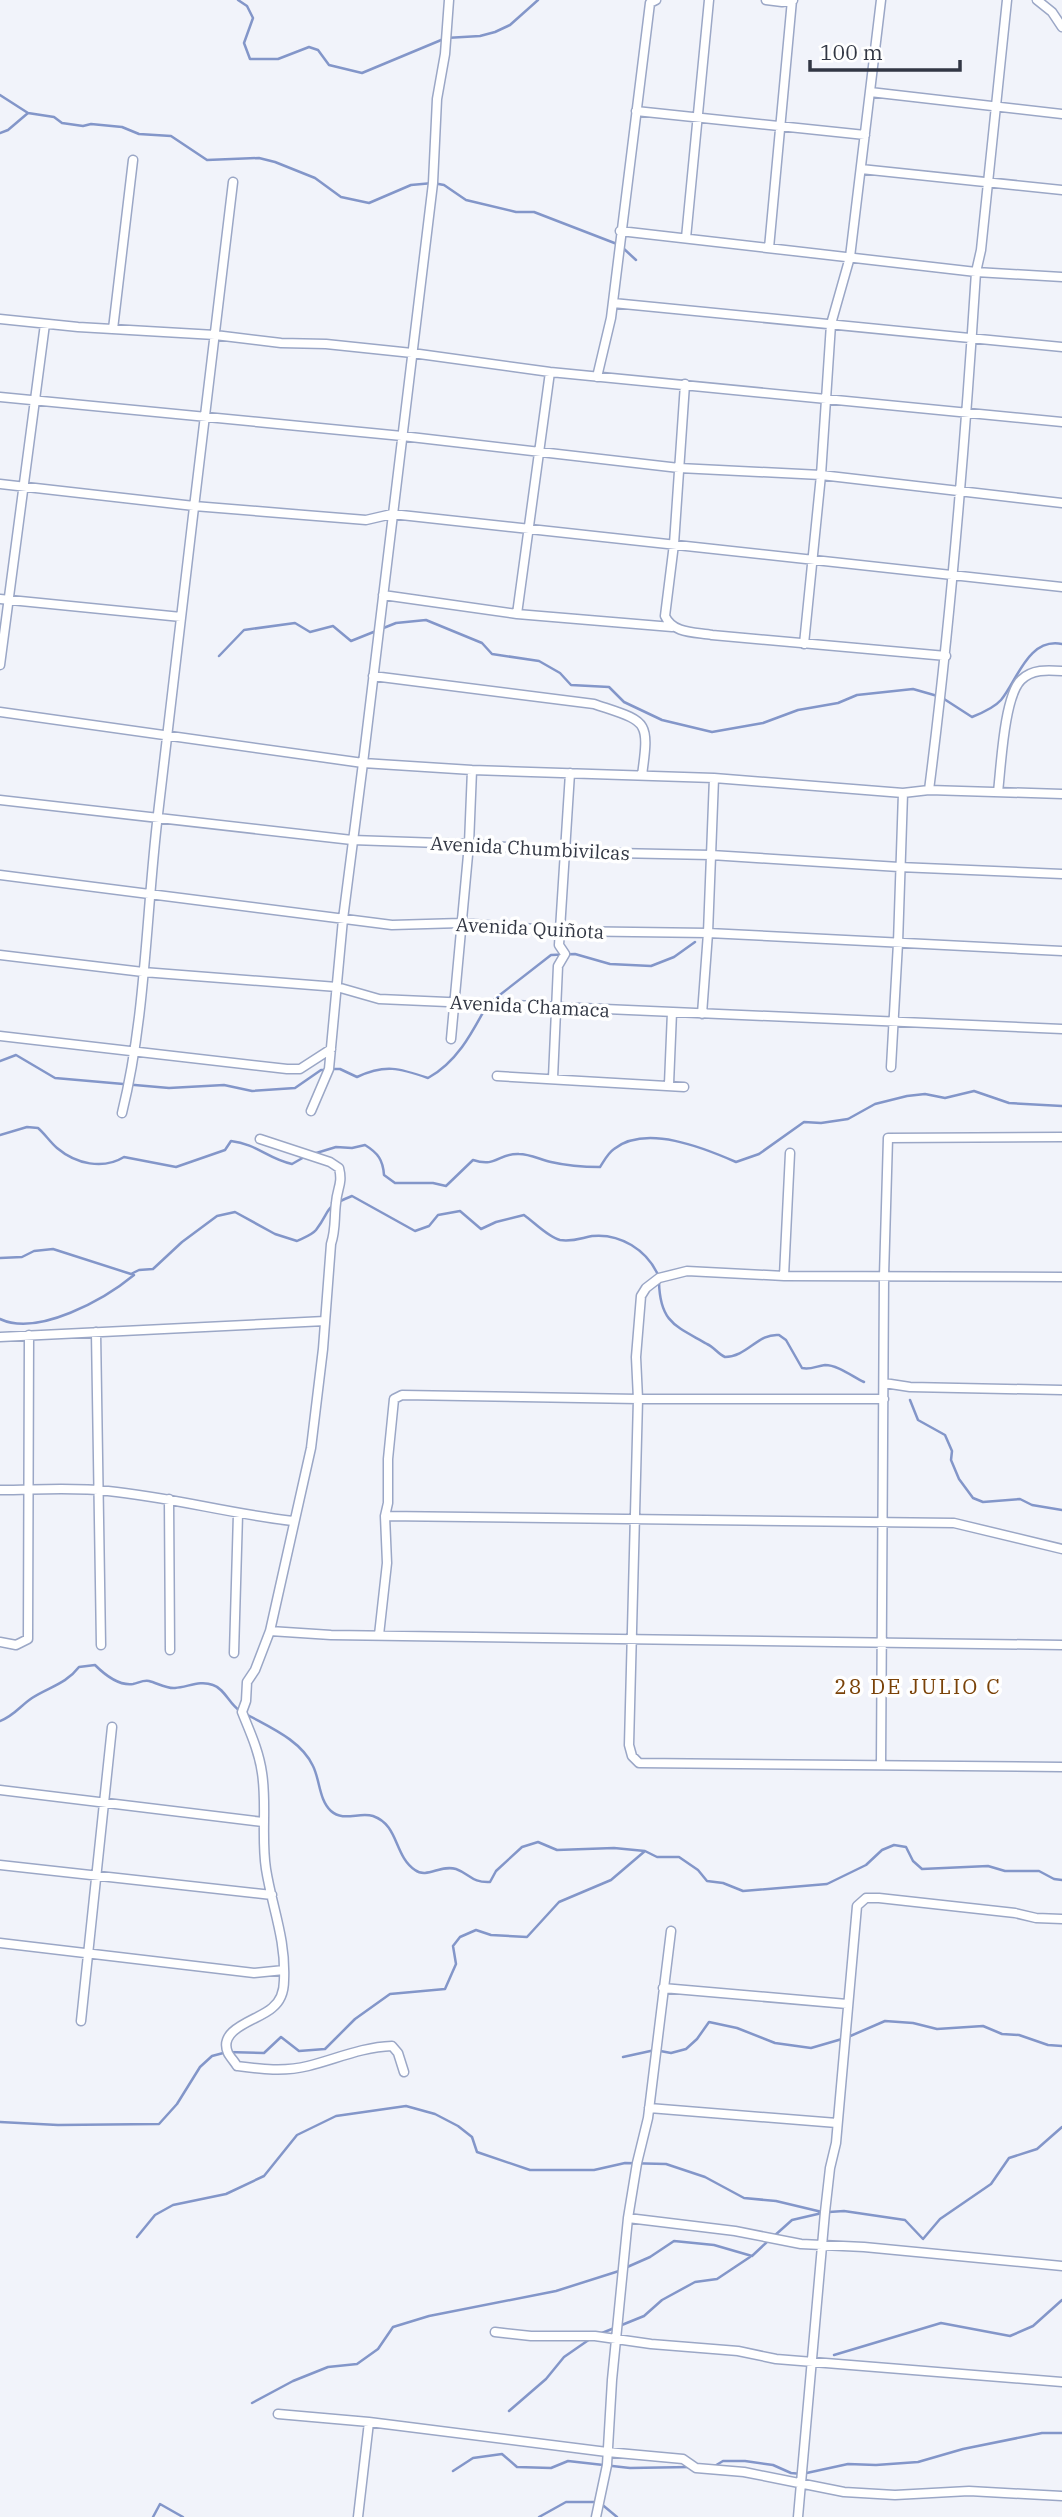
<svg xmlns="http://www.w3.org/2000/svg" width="1062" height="2517" viewBox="0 0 1062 2517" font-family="'IBM Plex Serif',serif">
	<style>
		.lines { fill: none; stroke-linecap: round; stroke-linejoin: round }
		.stream { stroke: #8396c9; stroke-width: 2.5 }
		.minor-casing { stroke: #9ba7c6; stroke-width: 11 }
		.minor { stroke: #fff; stroke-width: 8 }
		.labels { text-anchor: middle; stroke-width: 7; stroke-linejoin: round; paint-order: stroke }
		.street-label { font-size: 19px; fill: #323744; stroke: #fff }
		.neighbourhood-label { font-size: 21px; letter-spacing: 2px; fill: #7a4208; stroke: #fff }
	</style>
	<rect width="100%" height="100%" fill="#f1f3fa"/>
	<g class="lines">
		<path class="stream" d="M238 0 247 6 253 18 244 43 250 59H278L309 47 318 50 329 65 362 73 446 38 480 36 495 32 510 25 538 0
			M0 95 28 113
			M0 133 8 130 28 113 54 117 62 123 83 126 91 124 122 127 139 134 171 136 207 160 259 158 275 162 315 178 341 197 369 203 411 185 433 183 444 185 466 200 516 212H534L617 244
			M623 248 636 260
			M219 656 244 630 295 623 310 632 333 626 351 641 396 623 426 620 482 643 492 654 539 661 560 673 571 685 609 687 624 702 662 720 712 732 763 723 798 710 838 703 857 695 913 689 941 697 972 717C982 713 994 708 1001 700 1017 681 1028 637 1062 644
			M492 1001 551 955 575 954 610 964 651 966 674 957 695 942
			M0 1061 16 1055 55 1078 169 1088 224 1085 252 1091 295 1088 321 1070H325
			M332 1069H340L357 1077C385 1064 399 1068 428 1078 457 1062 472 1033 487 1005
			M0 1135 27 1127 38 1128C45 1134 50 1142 57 1148 76 1164 103 1170 124 1157L176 1167 225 1150 231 1141C257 1144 268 1159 292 1164L306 1156
			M313 1154 336 1147 352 1148 365 1145C378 1153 383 1160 384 1175L395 1183H433L446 1186 473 1160C497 1168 498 1153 519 1154 530 1154 541 1160 551 1162 568 1166 583 1167 600 1167 604 1161 608 1153 614 1149 646 1124 704 1148 736 1162L759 1154 804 1122 821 1123 848 1119 875 1104 907 1096 925 1094 945 1098 974 1091 1009 1103 1062 1106
			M0 1258 22 1257 34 1251 53 1249 131 1274 139 1270 153 1269 182 1242 217 1216 235 1212 275 1234 297 1241C303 1238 312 1235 316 1230 332 1209 322 1208 352 1196L415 1231 429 1226 438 1215 460 1211 481 1229 496 1222 524 1215C535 1223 548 1237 560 1240 573 1242 581 1238 592 1236 620 1233 647 1250 658 1275
			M659 1282C660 1323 676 1326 707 1344 714 1347 718 1354 725 1357 747 1357 758 1333 779 1335L786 1340 802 1368C811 1370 816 1366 825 1365 838 1365 853 1377 864 1382
			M0 1319C38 1337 105 1299 134 1275
			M910 1400 918 1420 945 1435 952 1451 951 1460 959 1479 973 1498 983 1502 1020 1499 1032 1505 1062 1510
			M246 1714C269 1727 301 1740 313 1766 320 1780 319 1800 331 1811 343 1822 359 1812 373 1816 399 1825 394 1856 415 1870 427 1879 441 1864 456 1869 470 1874 472 1883 490 1882L496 1871 522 1847 538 1842 557 1850 614 1848 645 1851 657 1857H679L698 1870 707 1881 723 1883 743 1891 827 1884 866 1865 882 1850 894 1845 906 1847 913 1861 922 1869 988 1866 1005 1871H1039L1054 1879 1062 1880
			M0 1721C14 1716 20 1706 32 1698 49 1687 66 1684 79 1667L95 1665C104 1674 119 1686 133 1684 139 1683 142 1680 149 1681 157 1683 167 1689 175 1688 188 1687 200 1680 213 1685 225 1689 229 1704 240 1711
			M848 2037 885 2021 913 2023 937 2029 983 2026 1002 2034 1019 2035 1048 2045 1062 2046
			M623 2057 655 2050 671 2053 686 2049 697 2039 709 2022 737 2028 775 2043 811 2048 842 2039
			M0 2122 58 2125 159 2124 177 2104 200 2067 212 2056 227 2052 264 2053 281 2037 299 2051 325 2049 355 2019 390 1994 445 1989 456 1964 453 1946 460 1937 476 1930 491 1935 527 1937 559 1902 611 1880 645 1851
			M829 2212 844 2211 905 2220 923 2239 940 2219 991 2184 1009 2158 1037 2149 1062 2127
			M137 2237 155 2215 173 2205 226 2194 264 2176 297 2135 336 2116 406 2106 435 2114 458 2126 472 2137 477 2152 530 2170H594L625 2163 666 2164 705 2177 744 2198 776 2201 822 2212
			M773 2237 792 2220 822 2213
			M625 2268 650 2257 674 2241 714 2245 752 2256 768 2241
			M602 2333 644 2316 662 2300 695 2282 717 2279 750 2257
			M834 2355 941 2323 1010 2336 1033 2326 1062 2300
			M252 2403 293 2381 328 2367 357 2364 378 2349 393 2327 429 2316 556 2291 619 2271
			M509 2411 546 2379 564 2357 590 2339
			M713 2467 723 2461H745L773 2465 791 2473 802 2474 848 2464 876 2465 918 2462 963 2449 1042 2433H1062
			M453 2471 473 2458 502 2454 517 2467 551 2468 568 2461 630 2468 690 2467
			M153 2517 160 2504 183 2517
			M539 2517 566 2502H599L617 2517"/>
		<g class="minor-casing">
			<path id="minor" d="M766 0 782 2 793 0
				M1037 0 1052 12 1062 27
				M870 92 1062 114
				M636 111 865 135
				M861 169 1062 190
				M620 231 976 272 1062 277
				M686 238 709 0
				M769 248 792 0
				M613 303 1062 347
				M0 319 78 327 215 335 281 343 326 344 412 353 550 372 1062 422
				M113 329 133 160
				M597 377 611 318 650 3 656 0
				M685 384 674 544 665 616C673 634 696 632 712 635L946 656
				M0 397 402 436 679 468 821 475 1062 503
				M0 484 194 506 366 520 392 514 1062 587
				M383 595 517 614 672 627
				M0 599 181 617
				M517 614 550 372
				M804 644 821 475 831 324 850 257 881 0
				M0 665 45 324
				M373 676 594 704C647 722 650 718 642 775
				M0 712 363 763 472 770 714 778 903 793 929 790 1062 794
				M929 790C951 618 965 445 976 272L981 250 1007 0
				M998 792C1001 767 1004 697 1021 680 1032 669 1047 670 1062 671
				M0 800 352 840 469 844 566 852 711 855 899 867 1062 874
				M0 875 392 925 461 923 560 931 708 933 1062 951
				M0 955 143 972 337 987 379 999 1062 1029
				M702 1014 708 933 714 778
				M0 1036 287 1069H300L331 1049
				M451 1039 469 844 472 770
				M891 1067 898 943 903 793
				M497 1076 684 1087
				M553 1078 558 966 565 954 559 945 570 773
				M669 1084 672 1012
				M311 1111 329 1069 343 919 363 763 433 183 437 99 445 54 449 0
				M122 1113C146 1016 146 913 158 814 182 603 208 393 233 182
				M260 1139 330 1162 339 1168C343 1184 337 1188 336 1203 334 1218 336 1229 331 1244L323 1349 311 1448 270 1631 255 1670 247 1682 246 1701 242 1712C250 1732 259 1751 262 1773 267 1805 261 1837 266 1869 272 1907 286 1939 284 1980 284 1991 281 2001 272 2008 259 2020 217 2028 228 2053 230 2057 235 2062 237 2066 261 2069 284 2072 308 2066 336 2059 362 2047 392 2046L398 2053 404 2072
				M784 1276 790 1153
				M1062 1277 784 1276 687 1271 659 1278 646 1288 641 1296 636 1357 638 1399 629 1745 632 1756 639 1763 1062 1767
				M96 1332 101 1645
				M0 1337 325 1321
				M884 1383 910 1387 1062 1390
				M0 1490C35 1490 72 1487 108 1491 170 1497 231 1514 293 1521
				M169 1499 170 1650
				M385 1516 954 1523 1062 1549
				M270 1631 331 1635 1062 1645
				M379 1635 387 1563 385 1516 388 1503V1459L394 1399 402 1395 638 1399H884
				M0 1642 16 1645 28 1639 29 1335
				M234 1653 238 1514
				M881 1765 884 1276 888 1138 1062 1137
				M0 1790 263 1822
				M0 1865 272 1895
				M0 1943 254 1973 284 1970
				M663 1988 847 2004
				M81 2021 112 1727
				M649 2108 837 2123
				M628 2218 735 2231 801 2244 864 2247 1062 2266
				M495 2332 531 2336H595L651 2344 738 2351 776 2359 1062 2382
				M278 2414 369 2422 607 2452 683 2459 696 2468 744 2472 844 2492 895 2495 969 2491 1062 2496
				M358 2517 369 2422
				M596 2517 607 2465 612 2380 628 2218 637 2163 648 2118 671 1931
				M798 2517 825 2212 830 2168 836 2143 857 1906 866 1898H879L1015 1913 1036 1918 1062 1919"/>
		</g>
		<use href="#minor" class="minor"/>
	</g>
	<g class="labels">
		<g class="street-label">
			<text transform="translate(530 848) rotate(3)" y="7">Avenida Chumbivilcas</text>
			<text transform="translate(530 928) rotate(3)" y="7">Avenida Quiñota</text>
			<text transform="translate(530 1006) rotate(3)" y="7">Avenida Chamaca</text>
		</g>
		<g class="neighbourhood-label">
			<text x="918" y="1694">28 DE JULIO C</text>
		</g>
	</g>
	<path d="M810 60v10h150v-10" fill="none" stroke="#323744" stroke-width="3.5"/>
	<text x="820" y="60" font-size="21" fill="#323744" stroke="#ffffff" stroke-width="5" paint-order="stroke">100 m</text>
</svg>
